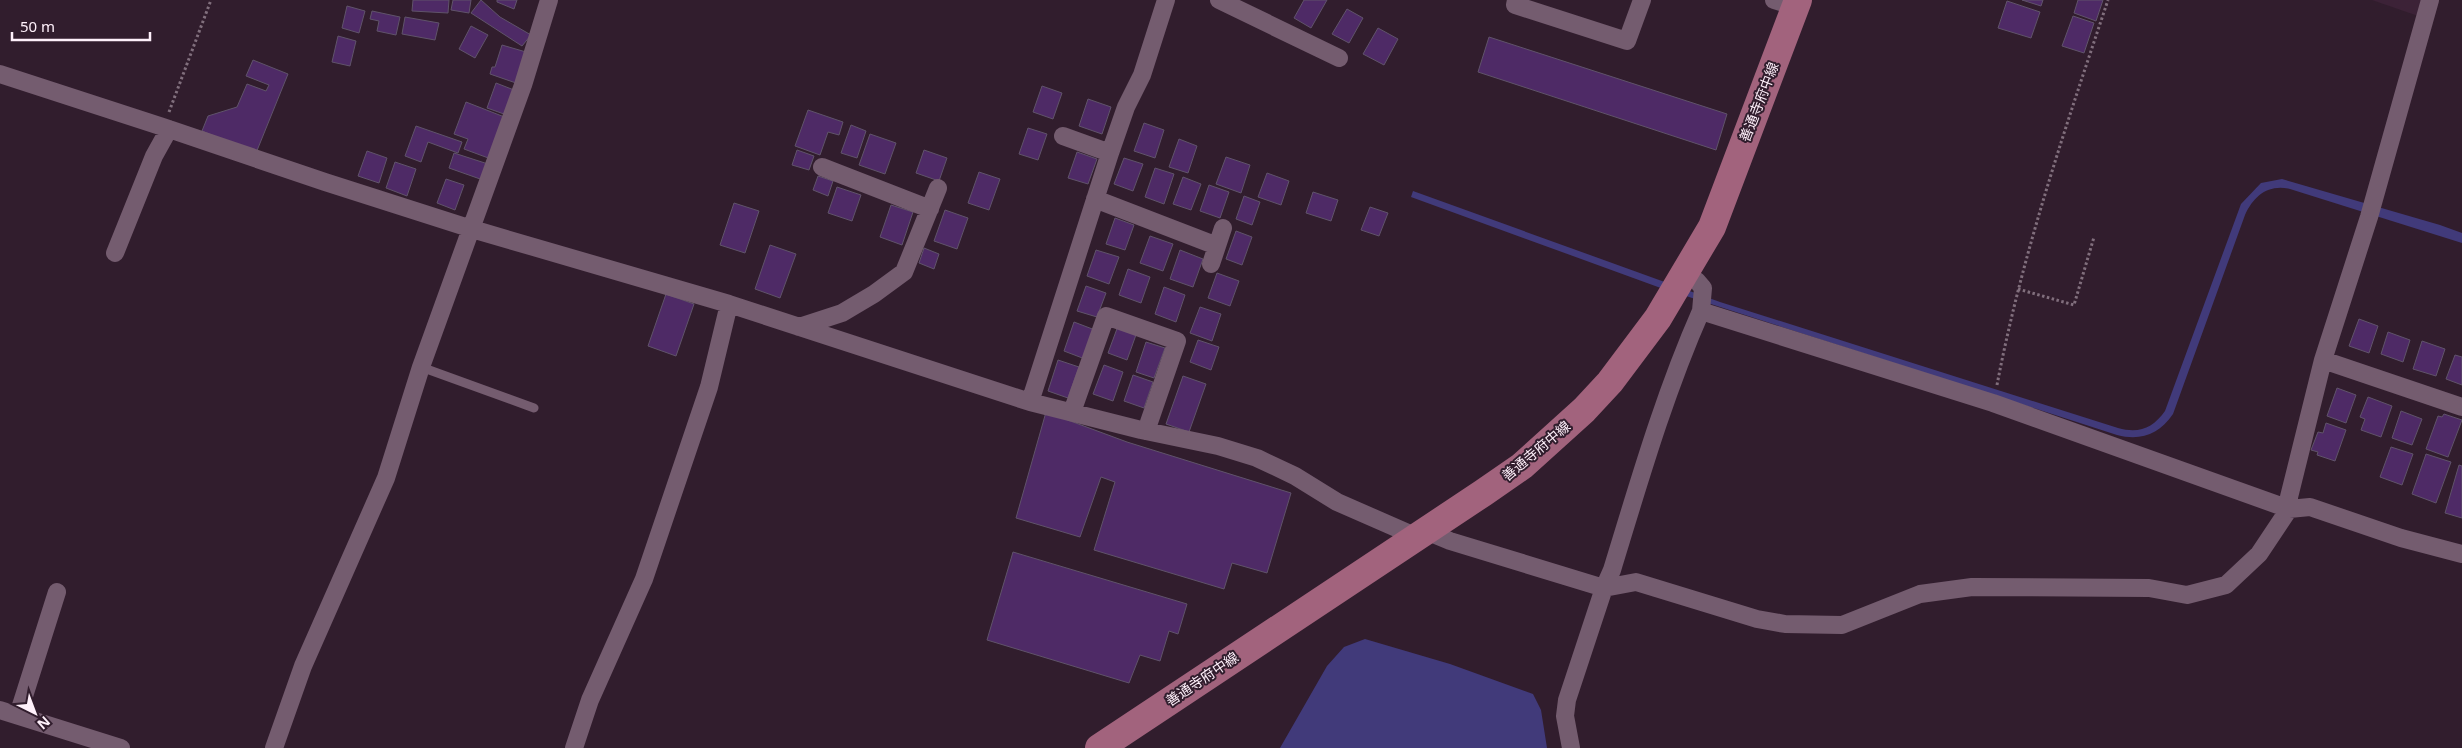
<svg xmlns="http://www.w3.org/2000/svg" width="2462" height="748" viewBox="0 0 2462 748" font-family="'Noto Sans','Noto Sans JP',sans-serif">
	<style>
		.built { fill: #3c2237 }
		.water { fill: #413a7a }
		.building { fill: #4e2a66; stroke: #60536a }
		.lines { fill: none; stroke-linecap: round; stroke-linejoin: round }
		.path { stroke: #816f7d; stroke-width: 3; stroke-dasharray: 2.5 2.5; stroke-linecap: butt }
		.service { stroke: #745c6f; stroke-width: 9 }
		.minor { stroke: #745c6f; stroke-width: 18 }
		.primary { stroke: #a2637d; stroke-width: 28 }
		.labels { text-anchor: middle; stroke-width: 4; stroke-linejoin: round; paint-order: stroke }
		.street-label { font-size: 14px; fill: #fef0fa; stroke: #311d2d }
	</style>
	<rect width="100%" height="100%" fill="#311d2d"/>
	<path class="built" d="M2372 0H2426L2421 17Z"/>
	<path class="water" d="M2282 179 2440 225 2462 233V243L2290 189C2268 184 2254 196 2245 215L2173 414C2159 435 2140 441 2117 435L1658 287 1411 197 1413 191 1720 302 2118 428C2139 434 2153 428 2165 411L2241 204 2261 183Z
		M1365 639 1450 664 1533 694 1541 710 1547 748H1280L1327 666 1344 647Z"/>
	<path class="building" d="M413 0H449L448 13 412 11Z
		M453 0H471L469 13 451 10Z
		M481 0 500 17 531 35 522 46 471 13Z
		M497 0H517L514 9 497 2Z
		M1304 0H1327L1311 28 1294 18Z
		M2022 0H2043L2041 6Z
		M2078 0H2103L2096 21 2074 13Z
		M2007 1 2040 12 2031 38 1998 28Z
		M347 6 365 11 359 33 342 28Z
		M1347 9 1363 18 1349 43 1332 34Z
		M372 11 400 17 396 35 377 31 379 21 370 19Z
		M2073 16 2094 23 2084 53 2062 46Z
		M405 17 439 23 435 40 402 34Z
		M471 26 488 35 475 58 459 49Z
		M1378 28 1398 39 1384 65 1363 54Z
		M338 36 356 41 350 66 332 62Z
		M1489 37 1727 114 1716 150 1478 72Z
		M502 45 526 52 516 83 490 74 492 67H495Z
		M253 60 288 74 256 153 202 131 208 116 237 107 247 84 266 91 269 85 246 76Z
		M496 83 514 90 504 114 487 108Z
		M1042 86 1062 93 1053 119 1033 112Z
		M1088 99 1111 107 1102 134 1079 126Z
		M466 102 507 118 491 159 464 149 468 139 454 134Z
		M808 110 843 122 839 135 828 132 820 155 795 146Z
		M1144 123 1164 130 1155 158 1134 151Z
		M851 125 866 131 857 158 841 153Z
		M416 126 462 142 458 153 428 142 421 162 405 156Z
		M1028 128 1047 134 1038 160 1019 154Z
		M870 134 896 143 885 174 859 165Z
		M1179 139 1197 146 1188 173 1169 167Z
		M797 150 814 156 809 170 792 165Z
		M924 150 947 158 939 181 916 173Z
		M367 151 387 158 379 183 358 176Z
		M1077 152 1097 159 1088 184 1068 178Z
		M454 153 488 164 483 180 449 168Z
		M1226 157 1250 165 1241 193 1216 184Z
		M1124 158 1143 164 1133 191 1114 184Z
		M395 162 416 169 407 196 386 188Z
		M1155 168 1174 174 1164 204 1145 197Z
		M979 172 1000 179 989 210 968 203Z
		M1267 173 1289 181 1281 205 1258 197Z
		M818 176 833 181 828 196 813 190Z
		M1183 177 1201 184 1191 210 1173 204Z
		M446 179 464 185 455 210 437 203Z
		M1209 185 1229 192 1220 218 1200 211Z
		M837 187 861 195 852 221 828 213Z
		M1313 192 1338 200 1331 221 1306 213Z
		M1244 196 1260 202 1252 225 1236 219Z
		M734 203 759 211 745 253 720 245Z
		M891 205 913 212 902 245 880 237Z
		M1370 207 1388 213 1379 236 1361 230Z
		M945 210 968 218 957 249 934 241Z
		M1115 218 1134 225 1125 250 1106 244Z
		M1236 231 1252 237 1242 265 1226 259Z
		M1150 236 1173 244 1163 271 1140 263Z
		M770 245 796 254 780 298 755 289Z
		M924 248 939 254 934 269 919 263Z
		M1096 250 1119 257 1109 284 1087 276Z
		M1180 250 1203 259 1193 287 1170 279Z
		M1128 269 1150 277 1141 303 1119 295Z
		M1217 273 1239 281 1230 306 1208 298Z
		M1086 286 1106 293 1097 317 1077 311Z
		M1164 287 1185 295 1176 322 1155 314Z
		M666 294 694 304 676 356 648 346Z
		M1200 307 1221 314 1212 341 1190 333Z
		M2359 319 2378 326 2369 353 2349 346Z
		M1074 322 1095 330 1085 359 1064 351Z
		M1118 326 1137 332 1127 360 1108 353Z
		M2388 332 2410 340 2403 362 2381 354Z
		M1198 340 1219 347 1211 370 1190 362Z
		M2422 341 2445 349 2436 376 2413 369Z
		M1146 342 1165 348 1154 378 1136 372Z
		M2455 355 2462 357V385L2446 379Z
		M1058 360 1079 367 1068 398 1048 391Z
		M1104 365 1123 372 1113 401 1093 394Z
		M1133 375 1153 382 1144 408 1124 401Z
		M1183 376 1206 384 1189 432 1166 424Z
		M2337 388 2356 395 2346 423 2327 416Z
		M2368 397 2392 406 2381 437 2361 430 2365 419 2360 417Z
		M2401 411 2422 419 2412 445 2392 438Z
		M1046 412 1127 442 1291 493 1267 573 1232 563 1224 589 1094 550 1115 482 1101 477 1080 537 1016 518Z
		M2444 414 2462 420 2448 457 2426 449 2438 416 2442 417Z
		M2326 423 2346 430 2335 461 2317 455 2318 452 2311 450 2318 432 2323 433Z
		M2391 447 2413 454 2402 485 2380 477Z
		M2426 454 2451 462 2436 503 2412 494Z
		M2459 465 2462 466V518L2445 513Z
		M1013 552 1187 604 1178 634 1169 631 1160 661 1140 655 1129 683 987 640Z"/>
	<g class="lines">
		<path class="path" d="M169 112 211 0
			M2018 289 2074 305 2094 237
			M1997 385C2022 254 2066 126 2108 0"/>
		<path class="service" d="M421 367 534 408"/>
		<path class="minor" d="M1219 0 1339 58
			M1516 0 1515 5 1627 41 1642 0
			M1774 0 1796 7
			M0 74 163 127 325 182 472 229 729 304 1030 402 1141 430 1218 446 1257 458 1295 476 1337 502 1417 537
			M1063 136 1110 153
			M822 167 930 209
			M1095 199 1217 246
			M115 253 154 156 169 129
			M1211 264 1223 228
			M1686 274 1697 281 1703 288 1701 311 1993 403 2289 509 2310 507 2401 538 2462 554
			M799 327 842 313 874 294 904 272 938 188
			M2323 360 2462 407
			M1030 402 1110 153 1126 107 1142 75 1166 0
			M1072 412 1106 316 1177 341 1146 431
			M1426 531 1450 541 1604 588 1636 582 1757 619 1785 624 1842 625 1920 594 1972 587 2149 588 2187 595 2226 585 2259 554 2289 509V497L2323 360 2369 217 2430 0
			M0 710 121 748
			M18 715 57 592
			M274 748 303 666 386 478 421 367 523 85 549 0
			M574 748 590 700 644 579 709 387 729 304
			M1571 748 1565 716 1567 700 1604 588 1612 570C1639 482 1664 395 1701 311"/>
		<path class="primary" d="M1099 748 1483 493 1522 466 1584 410 1610 382 1658 318 1712 227 1798 0"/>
	</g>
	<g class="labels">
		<g class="street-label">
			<text transform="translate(1759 102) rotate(-69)" y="5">善通寺府中線</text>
			<text transform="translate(1536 451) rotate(-40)" y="5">善通寺府中線</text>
			<text transform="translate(1202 679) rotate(-34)" y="5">善通寺府中線</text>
		</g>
	</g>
	<g transform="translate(35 713) rotate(138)" stroke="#311d2d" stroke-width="4" paint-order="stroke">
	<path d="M0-4L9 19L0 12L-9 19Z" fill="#fef0fa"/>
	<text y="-8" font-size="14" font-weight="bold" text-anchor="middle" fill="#fef0fa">N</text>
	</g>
	<path d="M12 32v8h138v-8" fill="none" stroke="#fef0fa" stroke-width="2.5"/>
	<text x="20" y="32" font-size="15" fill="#fef0fa" stroke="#311d2d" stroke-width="4" paint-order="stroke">50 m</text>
</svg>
